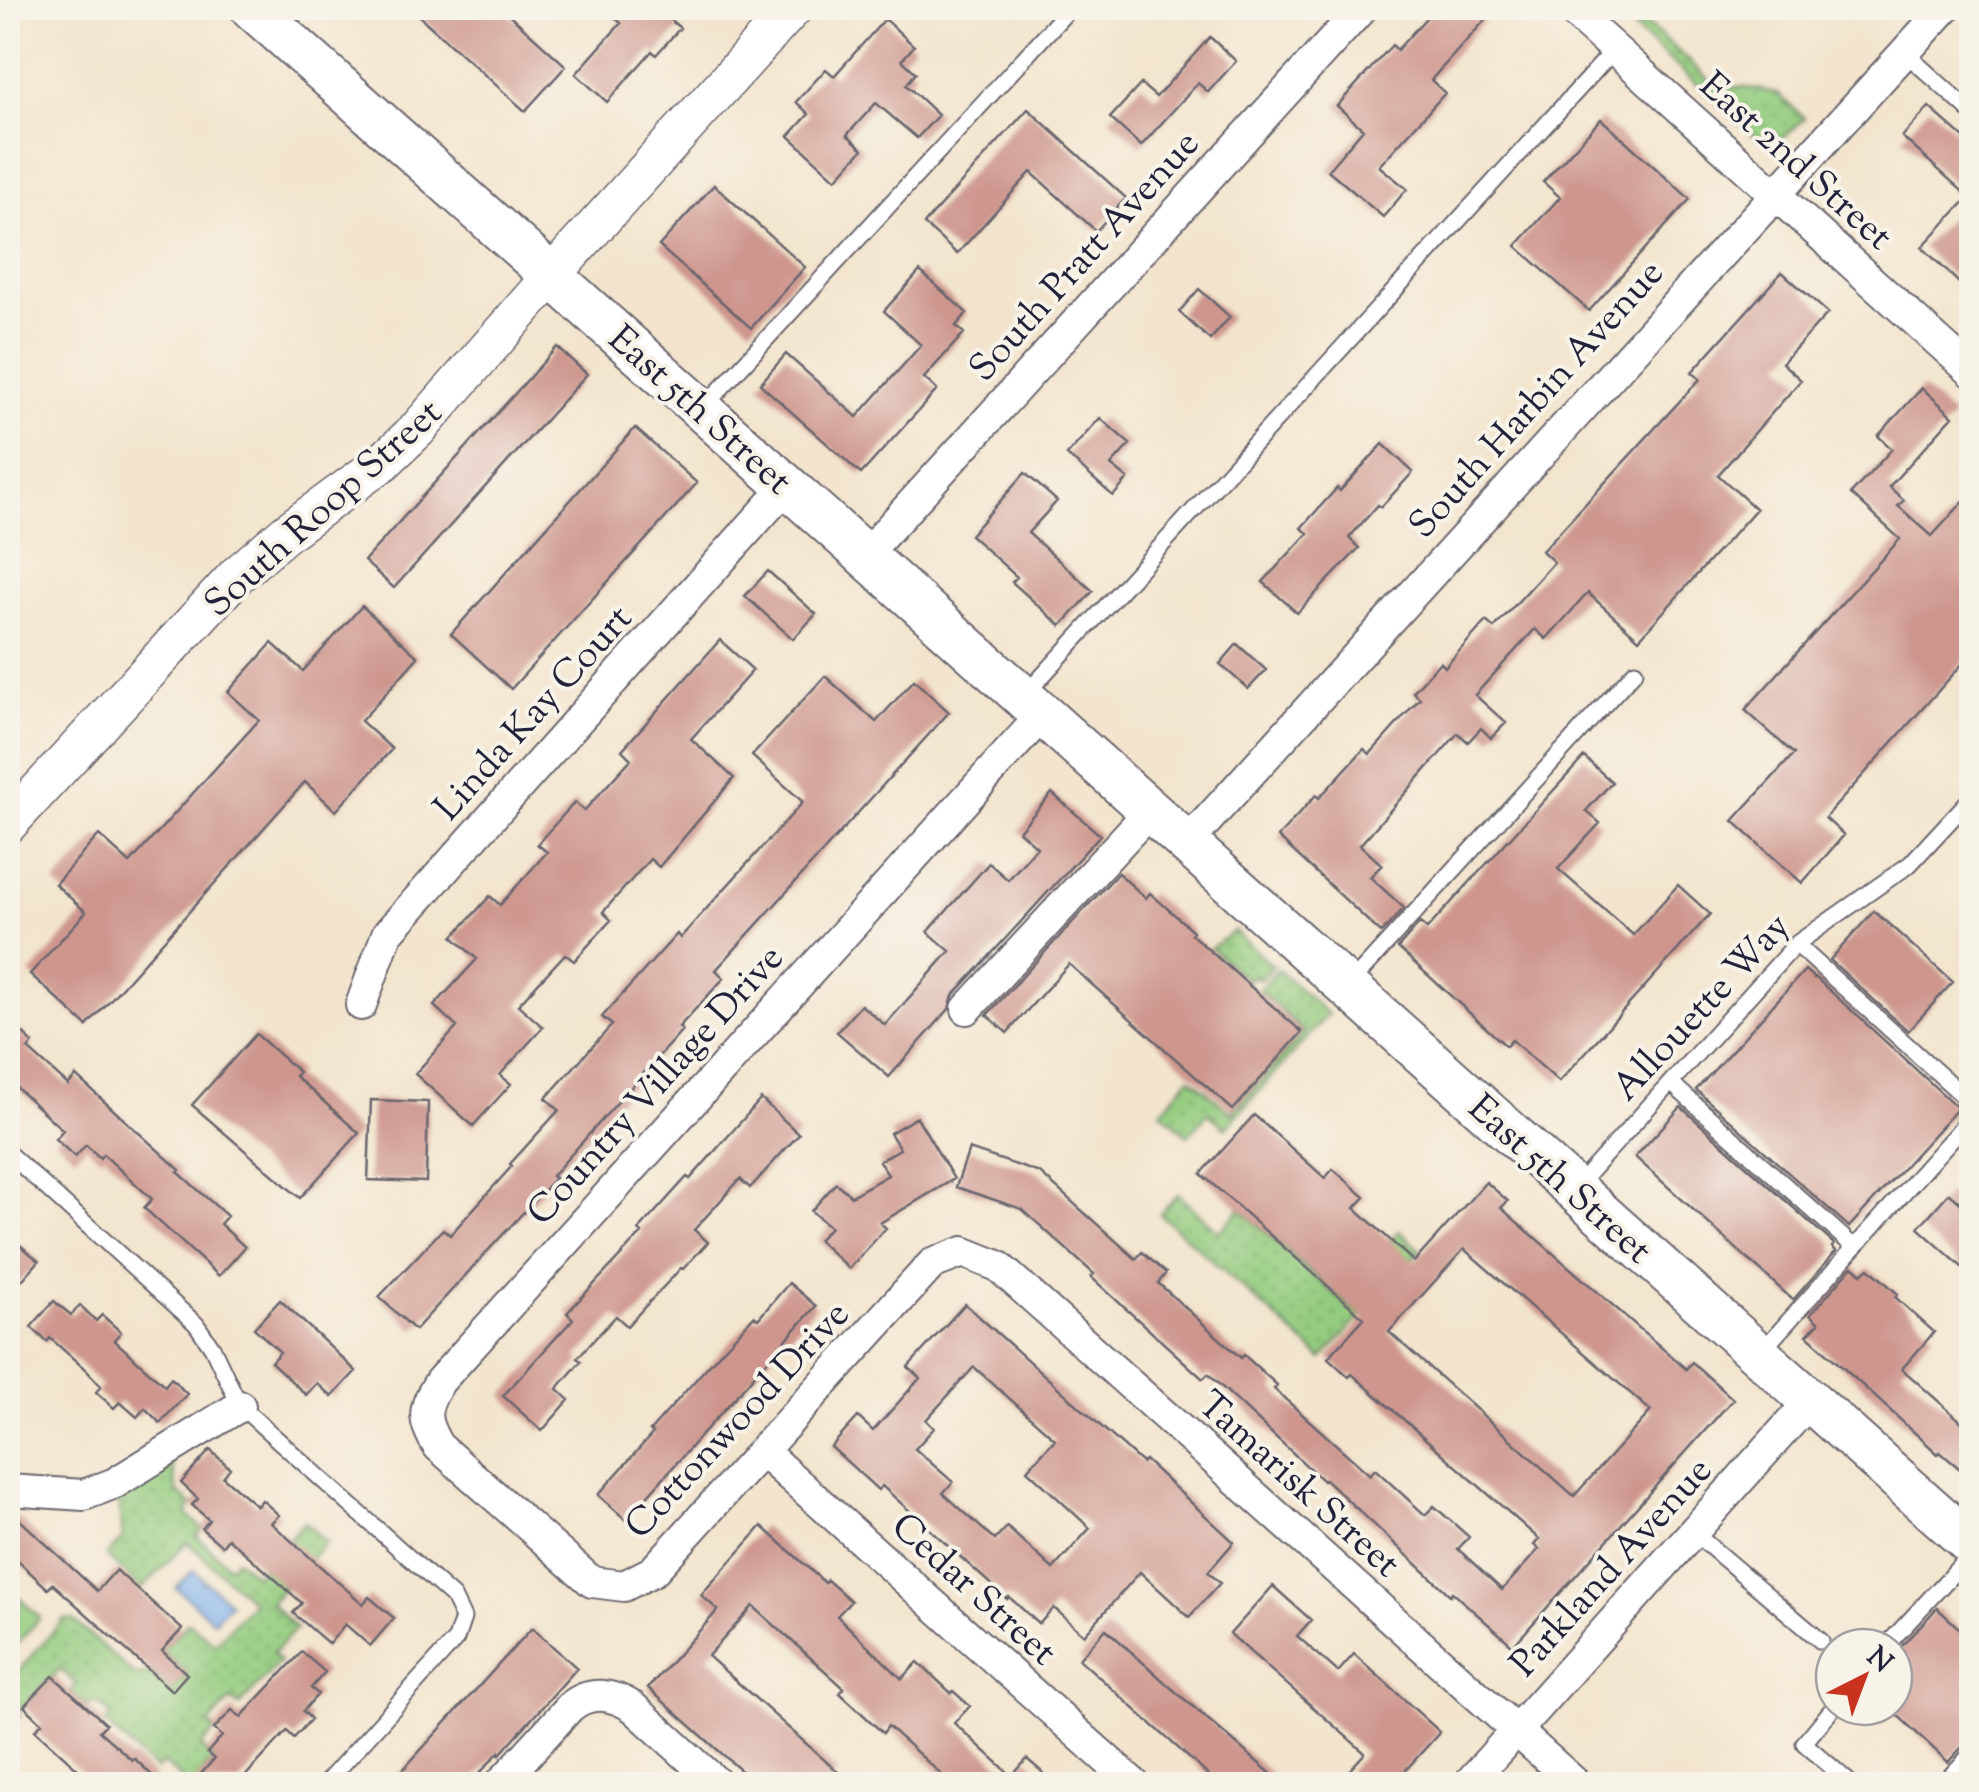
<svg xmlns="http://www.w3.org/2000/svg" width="1979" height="1792" viewBox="0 0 1979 1792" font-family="'Sorts Mill Goudy',serif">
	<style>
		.grass { fill: url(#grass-dots); stroke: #5b775d; stroke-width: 2.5 }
		.pitch { fill: #94cc7f; stroke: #5b775d; stroke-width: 2.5 }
		.water { fill: url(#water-ripples); stroke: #516a94; stroke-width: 2.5 }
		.building { fill: #ce968d; fill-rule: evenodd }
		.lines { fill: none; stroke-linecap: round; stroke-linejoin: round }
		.service-casing { stroke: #6b666e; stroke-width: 19 }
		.minor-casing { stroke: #6b666e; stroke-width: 34 }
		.tertiary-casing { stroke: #6b666e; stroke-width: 41 }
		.secondary-casing { stroke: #6b666e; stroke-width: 46 }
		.service { stroke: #fff; stroke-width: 15 }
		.minor { stroke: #fff; stroke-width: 30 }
		.tertiary { stroke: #fff; stroke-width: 38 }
		.secondary { stroke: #fff; stroke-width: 42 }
		.labels { text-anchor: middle; stroke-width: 8; stroke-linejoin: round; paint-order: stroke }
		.street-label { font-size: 38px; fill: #22223b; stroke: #f7f3e8 }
	</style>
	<defs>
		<pattern id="grass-dots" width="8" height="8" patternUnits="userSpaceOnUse" patternTransform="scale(2.5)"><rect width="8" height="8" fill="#94cc7f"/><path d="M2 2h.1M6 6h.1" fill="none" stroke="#7faf6f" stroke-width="1.8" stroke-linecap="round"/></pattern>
		<pattern id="water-ripples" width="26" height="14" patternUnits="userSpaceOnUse" patternTransform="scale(2.5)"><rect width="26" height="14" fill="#80b1ec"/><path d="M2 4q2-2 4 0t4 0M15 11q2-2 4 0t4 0" fill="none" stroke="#6890c0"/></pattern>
	</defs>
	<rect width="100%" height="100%" fill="#f7f3e8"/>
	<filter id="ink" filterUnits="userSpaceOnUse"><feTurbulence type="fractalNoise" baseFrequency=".01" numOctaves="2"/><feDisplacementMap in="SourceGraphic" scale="20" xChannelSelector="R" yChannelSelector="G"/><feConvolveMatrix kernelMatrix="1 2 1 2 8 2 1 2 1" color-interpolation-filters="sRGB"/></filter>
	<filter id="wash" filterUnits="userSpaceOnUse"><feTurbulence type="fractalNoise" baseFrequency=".0048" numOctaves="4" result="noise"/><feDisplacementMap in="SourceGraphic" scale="40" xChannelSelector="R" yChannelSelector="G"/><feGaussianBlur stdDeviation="2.25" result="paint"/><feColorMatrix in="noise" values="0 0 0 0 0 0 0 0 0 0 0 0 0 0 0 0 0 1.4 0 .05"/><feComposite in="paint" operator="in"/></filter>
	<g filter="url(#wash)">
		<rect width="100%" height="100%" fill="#f3e5cd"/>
		<path class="grass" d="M1612 8H1630L1715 85 1759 89 1778 94 1804 118C1786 136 1780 149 1753 135Z
			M1234 931 1273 966 1260 980 1254 975 1248 981 1211 948Z
			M1278 970 1328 1014 1226 1128 1208 1113 1188 1136 1161 1111 1190 1077 1232 1113 1304 1032 1259 990Z
			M1178 1194 1219 1232 1240 1209 1353 1311 1396 1264 1381 1250 1399 1231 1420 1250 1322 1359 1160 1214Z
			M171 1462 177 1491 192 1505 187 1514 202 1529 197 1537 230 1567 236 1559 256 1575 304 1522 326 1542 270 1603 296 1628 272 1654 280 1661 239 1706 231 1700 209 1724 215 1730 201 1747 214 1759 199 1777 207 1784H178L182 1779 163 1763 156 1770 106 1724 111 1715 95 1701 88 1707 70 1692 77 1685 60 1669 18 1712 20 1715 8 1730V1683L64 1619 73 1620 134 1675 153 1674 172 1691 187 1674 162 1651 188 1622 215 1644 253 1602 187 1542 142 1589 106 1556 123 1538 117 1495Z"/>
		<path class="pitch" d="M8 1587 40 1618 8 1654Z"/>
		<path class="water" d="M193 1570 230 1603 214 1621 176 1588Z"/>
		<g id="blocks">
			<path class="building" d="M410 8H502L566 66 525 111Z
				M604 8H656L680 28 656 55 652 51 607 102 576 74 621 23Z
				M1435 8H1496L1431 80 1445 93 1379 166 1407 189 1383 217 1328 170 1363 129 1337 106 1392 45 1397 50Z
				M885 19 914 46 902 60 916 73 906 85 938 115 917 138 876 103 847 135 863 149 836 179 789 136 809 114 796 102 826 69 834 76Z
				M1210 37 1236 61 1208 92 1198 83 1141 146 1110 118 1141 84 1156 97Z
				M1929 107 1972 145V274L1961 285 1922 247 1969 197 1902 137Z
				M1028 109 1126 198 1096 231 1031 172 957 254 924 224Z
				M1601 119 1690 199 1589 311 1516 246 1560 197 1543 182Z
				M714 185 805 267 751 328 659 246Z
				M920 271 967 313 956 326 964 333 924 378 937 390 861 474 760 384 786 354 857 417 921 345 884 311Z
				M1782 272 1828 313 1782 363 1801 380 1718 475 1756 509 1639 639 1588 593 1546 639 1535 629 1475 695 1506 723 1491 738 1481 728 1468 742 1458 733 1360 845 1382 865 1370 877 1404 908 1381 933 1278 837 1316 795 1319 798 1364 749 1370 754 1420 698 1413 692 1440 662 1445 667 1486 621 1494 628 1554 562 1542 551 1700 379 1692 372Z
				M1199 289 1230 317 1210 340 1179 312Z
				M557 347 587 374 394 588 364 561Z
				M1922 388 1953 416 1889 487 1904 500 1898 506 1932 536 1972 492V653L1825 818 1844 835 1802 883 1733 821 1794 754 1745 710 1900 539 1851 494 1892 449 1878 436Z
				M1100 418 1130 444 1111 465 1128 479 1113 496 1067 455Z
				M635 428 697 483 511 689 451 634Z
				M1383 444 1413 472 1381 507 1378 505 1349 538 1359 548 1297 613 1263 582 1308 533 1301 528 1337 488 1340 491Z
				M1025 473 1057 501 1028 533 1093 591 1061 626 1012 582 1017 577 970 535Z
				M768 571 816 614 793 639 745 596Z
				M362 606 418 657 361 721 392 749 336 811 305 782 87 1026 30 974 86 912 55 884 99 835 130 863 259 720 228 692 272 643 303 671Z
				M720 640 753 670 691 739 734 778 659 867 650 859 603 912 611 920 574 961 565 954 518 1005 543 1027 500 1075 511 1084 473 1126 415 1074 457 1027 434 1006 477 959 453 937 490 896 500 905 547 852 537 844 575 802 584 811 631 759 622 750Z
				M1237 644 1266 670 1248 689 1220 664Z
				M825 676 876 722 914 680 949 712 716 970 724 978 679 1027 682 1030 552 1176 555 1178 415 1330 379 1297 443 1229 450 1235 512 1166 510 1164 559 1110 546 1098 612 1025 602 1017 677 934 680 938 803 802 752 756Z
				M1584 757 1612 782 1586 811 1600 823 1558 869 1633 935 1678 885 1710 914 1559 1082 1512 1040 1506 1046 1398 948 1420 923 1427 929Z
				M1052 793 1100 835 953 996 949 1009 889 1077 837 1032 861 1005 885 1025 950 951 928 932 989 863 1008 880 1037 847 1019 831Z
				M1118 873 1146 898 1150 893 1193 931 1191 934 1302 1032 1233 1110 1069 964 1007 1033 987 1015Z
				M1874 911 1953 982 1908 1031 1830 960Z
				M1805 970 1814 978 1815 977 1958 1108 1849 1227 1696 1090Z
				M8 1019 33 1043 28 1049 68 1085 76 1076 180 1170 178 1172 227 1216 220 1224 245 1247 219 1276 144 1208 152 1199 103 1154 100 1158 86 1145 75 1157 55 1139 63 1130 8 1080Z
				M256 1034 299 1072 295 1076 359 1133 300 1198 192 1105Z
				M761 1099 799 1134 750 1188 740 1179 694 1230 708 1242 683 1269 681 1268 627 1326 616 1316 577 1358 581 1361 557 1389 569 1400 542 1431 503 1396 573 1319 567 1313 642 1233 639 1230 687 1177 690 1179Z
				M371 1100 428 1102 426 1182 368 1180Z
				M1681 1107 1834 1244 1832 1247 1836 1251 1793 1300 1635 1157Z
				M1254 1115 1325 1178 1333 1169 1365 1197 1355 1208 1414 1262 1486 1182 1508 1201 1501 1208 1686 1369 1692 1362 1733 1399 1513 1646 1452 1592 1450 1595 1325 1479 1323 1481 1208 1374 1203 1379 1091 1277 1094 1274 1022 1209 956 1187 969 1149 1040 1173 1136 1259 1142 1252 1166 1273 1158 1283 1241 1358 1244 1355 1277 1385 1274 1389 1370 1475 1375 1469 1425 1515 1434 1506 1469 1537 1458 1549 1502 1590 1539 1549 1534 1545 1539 1539 1352 1374 1349 1377 1328 1358 1364 1318 1201 1174ZM1464 1249 1651 1411 1574 1496 1389 1332Z
				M917 1117 954 1179 880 1223 886 1228 849 1269 818 1240 830 1227 811 1211 836 1183 851 1196 888 1175 879 1161 900 1149 890 1133Z
				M1949 1193 1972 1213V1276L1918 1228Z
				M20 1245 39 1261 8 1296V1259Z
				M1853 1266 1862 1274 1869 1268 1898 1294 1895 1297 1934 1332 1902 1369 1972 1431V1479L1940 1452 1938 1454 1807 1335 1819 1323 1810 1315Z
				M789 1283 816 1306 626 1520 598 1495 653 1433 650 1431 716 1357 754 1316 758 1319Z
				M280 1300 356 1371 332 1397 317 1383 306 1395 271 1362 280 1352 254 1328Z
				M54 1301 71 1315 80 1305 96 1321 102 1315 121 1332 114 1340 165 1386 171 1378 187 1394 160 1423 145 1408 137 1417 120 1402 114 1408 96 1392 101 1386 85 1369 50 1338 47 1342 31 1327Z
				M965 1304 1142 1463 1145 1460 1234 1542 1208 1572 1220 1583 1189 1617 1140 1572 1084 1635 1054 1608 1039 1624 1009 1597 1007 1599 882 1486 878 1490 831 1447 858 1417 873 1431 920 1378 908 1367ZM974 1367 1055 1439 1027 1470 1090 1528 1053 1569 1007 1527 995 1540 943 1493 953 1482 915 1449 934 1428 926 1420Z
				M210 1450 230 1468 223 1477 257 1506 262 1500 279 1515 271 1523 363 1604 369 1597 394 1618 370 1646 345 1624 329 1644 293 1613 302 1603 284 1587 228 1538 222 1546 202 1529 209 1520 192 1505 198 1499 181 1483Z
				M8 1509 97 1591 116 1570 182 1629 162 1651 187 1674 172 1691 53 1584 48 1589 8 1552Z
				M762 1526 825 1583 827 1580 851 1601 837 1616 902 1679 918 1662 951 1693 953 1691 970 1706 954 1723 1012 1776 1027 1759 1056 1784H952L888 1726 883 1733 840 1693 844 1688 753 1606 708 1656 838 1772 826 1784H756L648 1688 718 1610 701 1595Z
				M1273 1586 1311 1620 1297 1636 1338 1672 1354 1654 1440 1732 1393 1784H1337L1365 1753 1230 1634Z
				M1937 1608 1972 1640V1742L1964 1745 1948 1762 1894 1712V1654Z
				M532 1628 577 1668 500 1754 499 1752 470 1784H390Z
				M1106 1629 1169 1686 1283 1784H1218L1079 1659Z
				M302 1652 325 1672 311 1688 318 1694 303 1711 311 1719 294 1738 287 1731 238 1784H192L214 1759 207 1753 222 1736 214 1729 232 1710 241 1717Z
				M53 1676 106 1724 99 1731 132 1760 134 1758 161 1784H94L35 1730 42 1723 24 1706Z"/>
		</g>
	</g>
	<g filter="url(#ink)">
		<use href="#blocks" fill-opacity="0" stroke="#6b666e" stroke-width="2.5"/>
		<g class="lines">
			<g class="service-casing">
				<path id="service" d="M1904 52 1972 113
					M704 407 1070 8
					M1024 696 1615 49
					M1796 944 1972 1104
					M1348 986 1635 671
					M1671 1083 1854 1247
					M8 1153 196 1324 212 1347 240 1406 453 1597 463 1618 456 1639 325 1784
					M1577 1186 1796 944 1910 864 1972 797
					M1761 1352 1972 1116
					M1693 1532 1821 1641
					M1885 1647 1972 1553
					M1834 1707 1804 1743 1851 1784
					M8 1775 19 1784
					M1943 1784 1972 1753"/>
			</g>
			<g class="minor-casing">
				<path id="minor" d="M1569 8 1972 372
					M864 556 1362 8
					M1043 714 440 1381C423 1408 421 1418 438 1446L592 1582 624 1586 653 1571 932 1264 963 1252 998 1266 1576 1784
					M1186 844 1945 8
					M361 1005 387 934 787 486
					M967 1009 1150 811
					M763 1452 1134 1784
					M8 1490 84 1495 115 1483 240 1406
					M500 1784 570 1707C590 1690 612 1694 633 1707L718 1784
					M1468 1784 1811 1400"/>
			</g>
			<g class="tertiary-casing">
				<path id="tertiary" d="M8 824 237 575 287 532 383 462 417 430 575 249 793 8"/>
			</g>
			<g class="secondary-casing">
				<path id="secondary" d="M252 8 1972 1545"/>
			</g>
			<use href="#service" class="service"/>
			<use href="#minor" class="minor"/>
			<use href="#tertiary" class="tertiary"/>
			<use href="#secondary" class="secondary"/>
		</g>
	</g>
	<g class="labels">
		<g class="street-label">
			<text transform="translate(1797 160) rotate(42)" y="13">East 2nd Street</text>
			<text transform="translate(1083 255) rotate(-48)" y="13">South Pratt Avenue</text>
			<text transform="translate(1535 398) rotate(-48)" y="13">South Harbin Avenue</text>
			<text transform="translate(701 409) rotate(42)" y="13">East 5th Street</text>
			<text transform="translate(322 507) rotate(-42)" y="13">South Roop Street</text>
			<text transform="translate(532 712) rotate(-48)" y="13">Linda Kay Court</text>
			<text transform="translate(1700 1006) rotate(-47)" y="13">Allouette Way</text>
			<text transform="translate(654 1084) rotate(-48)" y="13">Country Village Drive</text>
			<text transform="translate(1561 1178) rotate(42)" y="13">East 5th Street</text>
			<text transform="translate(736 1419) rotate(-47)" y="13">Cottonwood Drive</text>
			<text transform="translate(1300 1483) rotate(42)" y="13">Tamarisk Street</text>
			<text transform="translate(1610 1566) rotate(-48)" y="13">Parkland Avenue</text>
			<text transform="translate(975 1588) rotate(42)" y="13">Cedar Street</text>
		</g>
	</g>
	<rect width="1979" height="1792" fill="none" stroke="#f7f3e8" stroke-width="40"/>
	<g transform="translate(1864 1677) rotate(42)"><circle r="48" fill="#f7f3e8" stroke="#a29fa3" stroke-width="2.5"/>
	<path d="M0-8L18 38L0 25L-18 38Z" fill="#c8321e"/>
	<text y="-15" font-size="28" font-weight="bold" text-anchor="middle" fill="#22223b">N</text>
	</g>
</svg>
